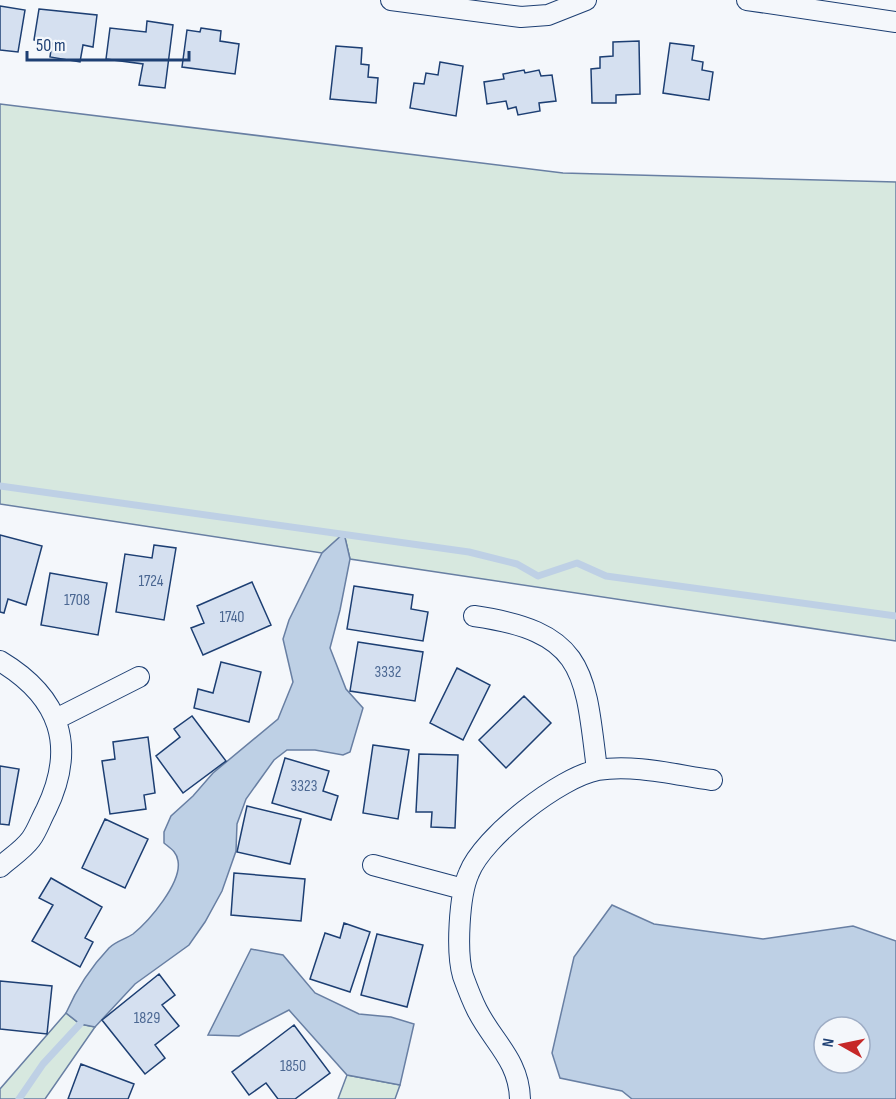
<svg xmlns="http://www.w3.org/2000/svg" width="896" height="1099" viewBox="0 0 896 1099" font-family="'Sofia Sans Condensed',sans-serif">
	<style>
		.green { fill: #d7e8df; stroke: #687fa3; stroke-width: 1.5 }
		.water { fill: #bed0e5; stroke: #687fa3; stroke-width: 1.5; fill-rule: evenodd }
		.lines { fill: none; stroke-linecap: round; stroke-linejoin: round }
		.stream { stroke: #bed0e5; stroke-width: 7 }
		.building { fill: #d5e0f0; stroke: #1d3f73; stroke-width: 1.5 }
		.street-casing { stroke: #1d3f73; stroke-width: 22 }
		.street { stroke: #f4f7fb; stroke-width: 20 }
		.labels { text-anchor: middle; stroke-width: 4.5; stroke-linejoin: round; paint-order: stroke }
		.number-label { font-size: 16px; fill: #4b6792 }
	</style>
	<rect width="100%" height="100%" fill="#f4f7fb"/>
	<path class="green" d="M0 104 563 173 896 182V641L350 559 344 534 322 553 0 504Z
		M66 1013 80 1024 95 1027 45 1099H0V1089Z
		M347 1075 400 1085 395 1099H338Z"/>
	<path class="water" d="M344 533 350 559 340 610 330 648 346 689 363 708 350 752 343 755 315 750H287L274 760 246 799 237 824 236 851 222 891 205 922 189 945 135 984 95 1027 80 1024 66 1013C77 988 90 968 109 948 116 941 126 939 133 934 149 921 182 883 178 861 177 852 170 848 164 843V832L171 816 193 796 213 773 278 719 293 682 283 639 289 620 322 553Z
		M612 905 654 924 763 939 853 926 896 941V1099H632L622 1091 560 1078 552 1053 574 957ZM824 1027H860V1063H824Z
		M251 949 283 955 315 993 359 1014 391 1017 414 1024 400 1085 347 1075 289 1010 239 1036 208 1035Z"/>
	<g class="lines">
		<path class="stream" d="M0 486 469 552 517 564 538 576 577 563 606 576 896 616
			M19 1099 43 1064 80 1024"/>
	</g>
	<path class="building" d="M0 6 25 10 18 52 0 50Z
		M39 9 97 15 93 47 83 45 80 62 50 57 52 43 34 40Z
		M147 21 173 25 165 88 139 85 143 64 106 59 110 28 146 32Z
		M201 28 221 31 220 41 239 44 235 74 182 67 187 30 200 32Z
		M639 41 640 94 616 95V103H592L591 69 600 68V57L613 56V42Z
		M670 43 694 46 692 60 703 62 702 70 713 72 709 100 663 93Z
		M336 46 362 48 361 64 369 65 368 77 378 78 376 103 330 99Z
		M440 62 463 66 456 116 410 108 414 83 424 84 426 73 438 75Z
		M524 70 525 73 539 70 541 76 552 75 556 101 539 103 540 111 518 115 516 107 508 109 506 101 487 104 484 82 504 79 503 74Z
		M0 535 42 546 26 605 8 599 4 613 0 612Z
		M154 545 176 548 164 620 116 612 125 554 152 558Z
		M50 573 107 583 98 635 41 625Z
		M252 582 271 625 203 655 191 628 204 623 197 606Z
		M354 586 413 595 411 609 428 612 423 641 347 629Z
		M358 642 423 652 415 701 350 691Z
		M221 662 261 672 249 722 194 708 198 689 213 693Z
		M457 668 490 685 463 740 430 723Z
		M524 696 551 723 506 768 479 740Z
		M192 716 226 761 183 793 156 756 180 737 174 729Z
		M148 737 155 793 144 795 146 809 110 814 102 761 115 759 113 742Z
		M373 745 409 750 398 819 363 813Z
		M419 754 458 755 455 828 431 827 432 812H416Z
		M285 758 329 771 323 791 338 796 331 820 272 803Z
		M0 766 19 769 9 825 0 824Z
		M247 806 301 819 290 864 237 852Z
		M105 819 148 839 125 888 82 868Z
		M234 873 305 879 301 921 231 915Z
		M51 878 102 907 85 938 93 942 80 967 32 941 53 905 39 898Z
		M344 923 370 932 350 992 310 979 325 933 340 938Z
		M377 934 423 945 407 1007 361 995Z
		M159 974 175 995 162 1005 179 1026 155 1045 165 1058 145 1074 102 1020Z
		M0 981 52 986 47 1034 0 1029Z
		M294 1025 330 1073 295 1099H278L266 1083 249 1095 232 1072Z
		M81 1064 134 1084 128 1099H68Z"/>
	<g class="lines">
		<g class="street-casing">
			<path id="street" d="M391 0 521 17 548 15 586 0
				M747 0 896 22
				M474 616C586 632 585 672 597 770
				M0 661C60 697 77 746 46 810 41 819 37 831 31 839 23 850 10 858 0 867
				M56 719 139 677
				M373 865 463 889
				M520 1099C519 1060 493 1042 477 1010 472 1000 467 987 463 976 456 953 459 895 469 873 483 837 560 777 598 770 634 764 676 775 712 780"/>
		</g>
		<use href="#street" class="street"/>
	</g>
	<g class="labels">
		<g class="number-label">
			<text x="151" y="586">1724</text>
			<text x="77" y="605">1708</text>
			<text x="232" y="622">1740</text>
			<text x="388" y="677">3332</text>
			<text x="304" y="791">3323</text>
			<text x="147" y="1023">1829</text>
			<text x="293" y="1071">1850</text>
		</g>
	</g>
	<g transform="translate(842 1045) rotate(279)"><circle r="28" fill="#f4f7fb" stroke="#9eadc5" stroke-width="1.5"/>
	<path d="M0-4.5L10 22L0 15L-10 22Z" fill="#c62828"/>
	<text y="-9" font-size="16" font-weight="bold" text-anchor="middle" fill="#1d3f73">N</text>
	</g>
	<path d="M27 51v9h162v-9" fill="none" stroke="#1d3f73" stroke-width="3"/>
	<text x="36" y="51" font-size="18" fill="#1d3f73" stroke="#f4f7fb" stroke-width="4.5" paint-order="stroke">50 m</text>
</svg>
